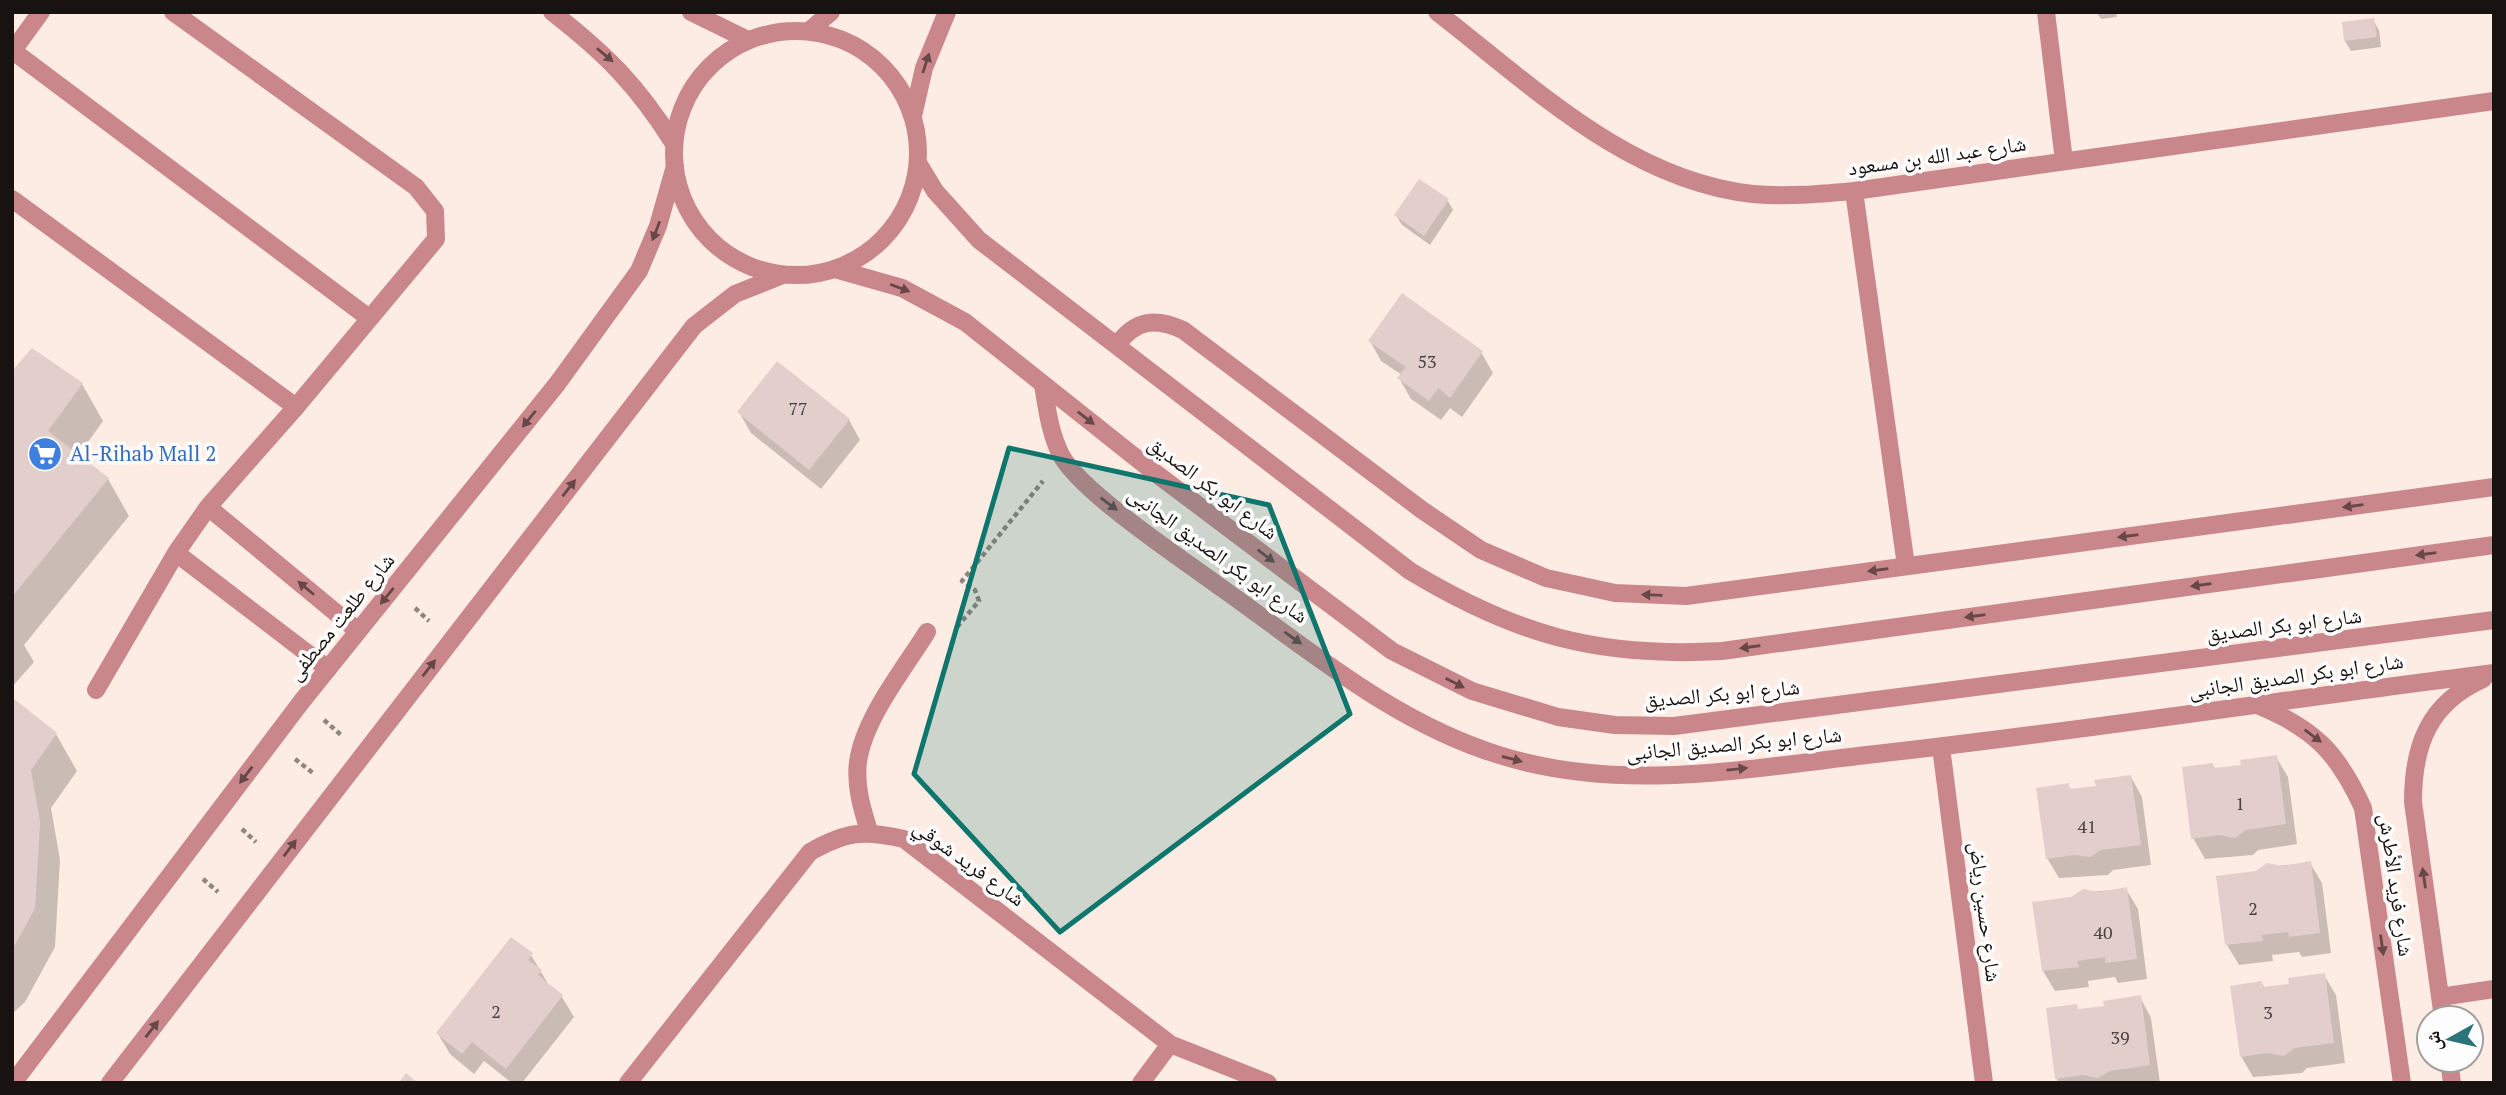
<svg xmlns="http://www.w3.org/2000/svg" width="2506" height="1095" viewBox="0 0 2506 1095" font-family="'PT Serif','Noto Naskh Arabic',serif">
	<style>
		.shadow { fill: #0003 }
		.building { fill: #e2cfcc }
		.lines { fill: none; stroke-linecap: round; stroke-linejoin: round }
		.path { stroke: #90857f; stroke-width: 4.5; stroke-dasharray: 5 3.5; stroke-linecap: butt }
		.service { stroke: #ca878b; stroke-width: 18 }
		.minor { stroke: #ca878b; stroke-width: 18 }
		.tertiary { stroke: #ca878b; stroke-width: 18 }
		.oneway { fill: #684747 }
		.marked { fill: #0f766e; fill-opacity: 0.2; stroke: #0f766e; stroke-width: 5; stroke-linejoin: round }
		.labels { text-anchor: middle; stroke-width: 7; stroke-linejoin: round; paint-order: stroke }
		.number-label { font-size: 18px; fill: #4a423f }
		.street-label { font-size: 21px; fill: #181310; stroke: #fdfdfd }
		.shop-label { font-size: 21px; fill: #366cbe; stroke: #fdfdfd; text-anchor: start }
	</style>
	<rect width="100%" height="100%" fill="#fdece3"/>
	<path class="shadow" d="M2096 12H2116L2117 17 2101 19Z
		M2373 20 2379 30 2381 47 2351 51 2345 41Z
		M1448 201 1453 210 1430 245 1402 225 1396 215Z
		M1370 341 1481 352 1493 373 1462 417 1450 408 1441 420 1411 399 1399 378 1402 375 1381 361Z
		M12 374 82 384 103 421 78 456 108 479 129 516 24 645 34 662 12 687Z
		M739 412 849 420 860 440 821 489 751 433Z
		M12 699 56 734 77 771 51 808 60 860 55 947 25 1002 12 1014Z
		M2276 757 2288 777 2297 844 2258 850 2253 855 2205 859 2193 838 2213 765 2216 770 2243 767Z
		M2131 777 2142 797 2151 865 2113 870 2108 875 2059 878 2047 858 2068 785 2071 790 2098 787Z
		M2310 863 2322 883 2331 953 2302 957 2299 952 2272 955 2273 961 2239 965 2227 945 2218 878 2257 873 2262 867Z
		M2126 889 2138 909 2147 979 2118 983 2115 977 2088 981 2089 987 2055 991 2043 971 2072 898 2078 893Z
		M531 955 550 987 562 997 574 1017 522 1083H512L484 1061 474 1074 450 1054 438 1034Z
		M2324 975 2336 995 2345 1063 2307 1068 2302 1073 2253 1077 2241 1056 2262 983 2265 989 2291 986Z
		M2140 997 2151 1018 2160 1083H2059L2056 1078 2076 1006 2079 1011 2106 1008Z
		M2335 1081 2336 1083H2311Z"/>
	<path class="building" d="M2374 18 2377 37 2344 41 2342 22Z
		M1419 179 1449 199 1424 236 1394 215Z
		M1402 293 1483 351 1450 398 1438 388 1429 401 1397 378 1406 367 1368 341Z
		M32 348 83 383 48 431 109 478 12 597V371Z
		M777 361 850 419 809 470 737 412Z
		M12 697 57 733 31 770 40 822 35 909 12 950Z
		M2277 755 2286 824 2246 830 2235 838 2219 835 2191 839 2182 767 2213 763 2214 768 2241 765 2240 760Z
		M2131 775 2141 845 2101 850 2090 857 2074 855 2046 859 2036 788 2069 783V789L2096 786 2094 780Z
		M2311 861 2320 933 2289 937 2288 932 2262 935 2263 941 2225 945 2216 876 2256 871 2267 863 2283 866Z
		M2127 887 2137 959 2105 963V957L2077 961 2079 967 2042 971 2032 902 2071 897 2083 889 2099 892Z
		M511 937 533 953 528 960 542 970 538 975 563 995 506 1069 472 1042 462 1054 436 1033Z
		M2325 973 2334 1043 2295 1048 2284 1056 2268 1053 2240 1057 2230 986 2262 981 2263 987 2289 984 2288 978Z
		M2141 995 2150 1065 2110 1071 2098 1078 2083 1075 2055 1079 2046 1008 2077 1004 2078 1009 2104 1006 2103 1001Z
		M406 1073 418 1083H399Z"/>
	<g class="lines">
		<path class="path" d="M415 608 429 621
			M957 627 979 601 975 590 962 581 1043 481
			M324 720 341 735
			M295 759 313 773
			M242 829 256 842
			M203 879 218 892"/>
		<path class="service" d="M13 51 369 318
			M12 52 41 12
			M12 199 296 407
			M208 507 358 631
			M176 553 328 669
			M96 690 176 553 208 507 296 407 436 239 435 211 416 187 173 12
			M869 831C862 809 855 786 858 762 864 718 904 669 927 632"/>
		<path class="minor" d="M1437 12C1531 85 1629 181 1753 194 1787 197 1820 194 1854 191L2494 101
			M2046 12 2064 161
			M1854 191 1906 566
			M1117 345C1135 320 1155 317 1183 330L1422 510 1481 550 1546 578 1615 593 1686 596 2494 487
			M1043 385C1047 409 1050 433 1061 455 1081 492 1179 557 1216 584 1306 647 1392 722 1499 755 1623 794 1749 768 1876 754 2082 731 2288 699 2494 673
			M2257 705C2314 728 2338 753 2363 808L2402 1083
			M1941 747 1984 1083
			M2440 997 2494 989
			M2443 1018 2413 802C2413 745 2429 703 2483 679
			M2449 1060 2452 1083
			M628 1083 810 852C847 831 863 830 904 839L1170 1044 1268 1083
			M1141 1083 1170 1044"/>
		<path class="tertiary" d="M552 12C606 54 638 86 674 144
			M691 12 748 40
			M809 31 831 12
			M674 153a122 122 0 1 1 244 0a122 122 0 1 1-244 0Z
			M913 116 924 68 947 12
			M918 163 935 191 979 240 1410 571C1516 635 1598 658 1722 651L2494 545
			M835 269 902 288 965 322 1150 469 1392 651 1472 691 1558 717 1615 725 1674 726 2494 620
			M13 1083 302 701 557 384 639 271 658 226 675 166
			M110 1083 694 326 735 294 783 275"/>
	</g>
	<defs><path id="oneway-solid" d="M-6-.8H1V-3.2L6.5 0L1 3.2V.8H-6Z" transform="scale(1.75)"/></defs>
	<g class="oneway">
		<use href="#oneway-solid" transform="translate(605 55) rotate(40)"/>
		<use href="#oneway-solid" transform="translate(926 63) rotate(-72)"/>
		<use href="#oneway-solid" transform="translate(656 231) rotate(111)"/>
		<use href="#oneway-solid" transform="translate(900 288) rotate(21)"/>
		<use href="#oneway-solid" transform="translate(1086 418) rotate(38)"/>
		<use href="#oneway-solid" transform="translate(529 419) rotate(129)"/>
		<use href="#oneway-solid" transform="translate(569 488) rotate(-52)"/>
		<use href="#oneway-solid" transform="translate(1109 504) rotate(37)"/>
		<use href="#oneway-solid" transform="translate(2353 506) rotate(172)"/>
		<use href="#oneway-solid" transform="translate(2128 536) rotate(172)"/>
		<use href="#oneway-solid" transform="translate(2426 554) rotate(172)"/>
		<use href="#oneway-solid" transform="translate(1266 556) rotate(37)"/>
		<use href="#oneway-solid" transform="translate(1878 570) rotate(172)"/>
		<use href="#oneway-solid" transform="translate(2201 585) rotate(172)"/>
		<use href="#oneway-solid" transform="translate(306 588) rotate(-140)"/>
		<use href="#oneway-solid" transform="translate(1652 595) rotate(-178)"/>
		<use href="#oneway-solid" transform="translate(387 596) rotate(129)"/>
		<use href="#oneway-solid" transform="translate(1975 616) rotate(172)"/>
		<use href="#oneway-solid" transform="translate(1293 638) rotate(35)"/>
		<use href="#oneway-solid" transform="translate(1750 647) rotate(172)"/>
		<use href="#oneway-solid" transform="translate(429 668) rotate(-52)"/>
		<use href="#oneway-solid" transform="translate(1455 683) rotate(27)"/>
		<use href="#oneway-solid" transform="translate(2313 736) rotate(37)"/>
		<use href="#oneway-solid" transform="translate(1512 759) rotate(15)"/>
		<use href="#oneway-solid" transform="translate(1737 769) rotate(-6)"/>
		<use href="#oneway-solid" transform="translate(246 775) rotate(127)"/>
		<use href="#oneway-solid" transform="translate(290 848) rotate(-53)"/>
		<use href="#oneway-solid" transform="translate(2424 878) rotate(-98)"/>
		<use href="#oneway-solid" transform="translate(2382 945) rotate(82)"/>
		<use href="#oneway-solid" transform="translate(152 1029) rotate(-52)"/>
	</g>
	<path class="marked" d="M1009 448 1269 505 1350 714 1060 932 914 774Z"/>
	<defs>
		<g id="supermarket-disc" transform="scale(1.75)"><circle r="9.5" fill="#3f7fe0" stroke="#fdfdfd"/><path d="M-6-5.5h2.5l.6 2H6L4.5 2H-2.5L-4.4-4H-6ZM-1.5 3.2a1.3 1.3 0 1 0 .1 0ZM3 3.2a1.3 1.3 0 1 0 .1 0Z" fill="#fff"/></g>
	</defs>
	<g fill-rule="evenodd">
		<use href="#supermarket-disc" x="45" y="454"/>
	</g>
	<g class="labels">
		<g class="number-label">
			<text x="1427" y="368">53</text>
			<text x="798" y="415">77</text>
			<text x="2240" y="810">1</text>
			<text x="2087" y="833">41</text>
			<text x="2253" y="915">2</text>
			<text x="2103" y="939">40</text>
			<text x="496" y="1018">2</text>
			<text x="2268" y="1019">3</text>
			<text x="2120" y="1044">39</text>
		</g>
		<g class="street-label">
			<text transform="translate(1937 156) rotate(-8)" y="7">شارع عبد الله بن مسعود</text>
			<text transform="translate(1213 488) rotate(37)" y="7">شارع ابو بكر الصديق</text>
			<text transform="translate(1218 555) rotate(36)" y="7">شارع ابو بكر الصديق الجانبى</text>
			<text transform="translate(341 617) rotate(-51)" y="7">شارع طلعت مصطفى</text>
			<text transform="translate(2284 625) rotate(-7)" y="7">شارع ابو بكر الصديق</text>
			<text transform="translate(2296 676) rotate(-8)" y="7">شارع ابو بكر الصديق الجانبى</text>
			<text transform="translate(1722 694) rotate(-5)" y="7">شارع ابو بكر الصديق</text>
			<text transform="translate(1734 744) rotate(-5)" y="7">شارع ابو بكر الصديق الجانبى</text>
			<text transform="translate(969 863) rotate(36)" y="7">شارع فريد شوقي</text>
			<text transform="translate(2396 885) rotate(82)" y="7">شارع فريد الأطرش</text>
			<text transform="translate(1985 912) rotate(83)" y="7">شارع حسين رياض</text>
		</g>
		<g class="shop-label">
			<text x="70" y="461">Al-Rihab Mall 2</text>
		</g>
	</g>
	<rect width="2506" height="1095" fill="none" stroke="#181310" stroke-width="28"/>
	<g transform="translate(2450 1039) rotate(262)"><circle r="33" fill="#fdfdfd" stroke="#a19f9e" stroke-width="2"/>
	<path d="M0-5L12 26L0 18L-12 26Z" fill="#297379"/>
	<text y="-10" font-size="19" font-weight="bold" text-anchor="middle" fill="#181310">ش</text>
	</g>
</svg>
